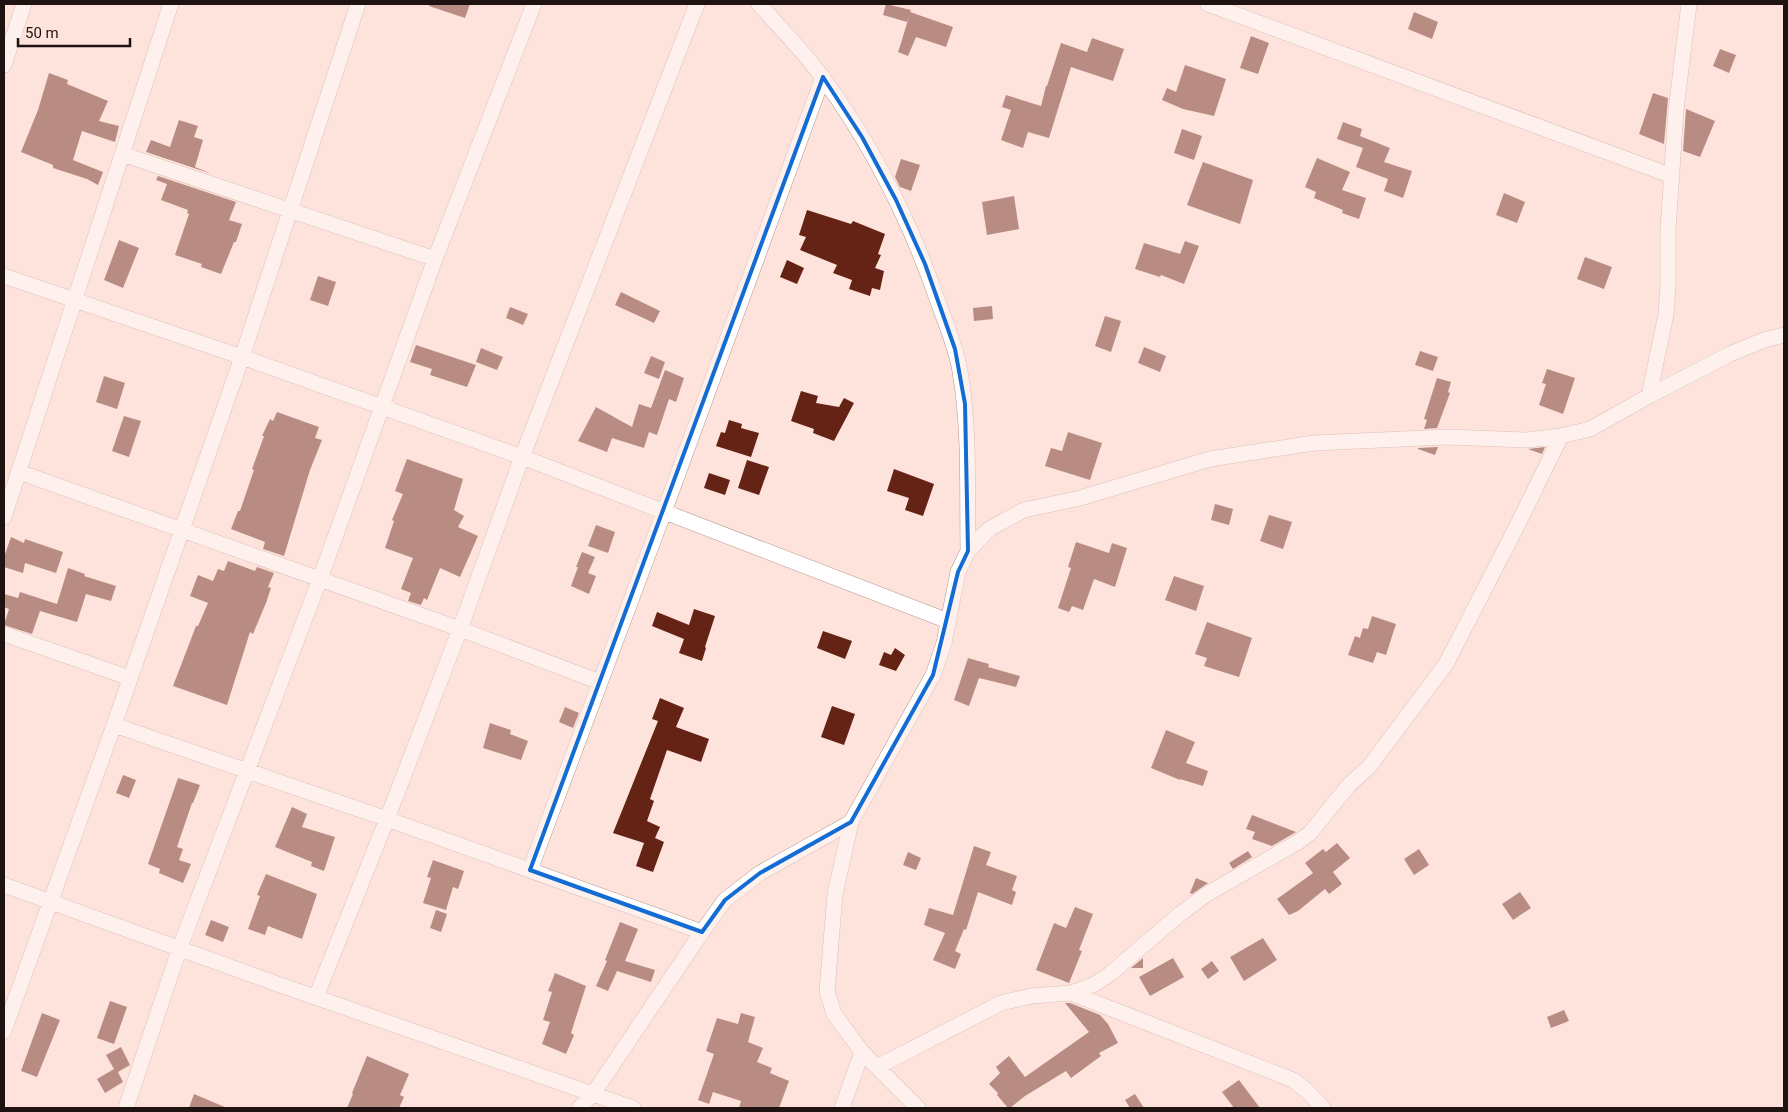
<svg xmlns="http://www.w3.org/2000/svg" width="1788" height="1112" viewBox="0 0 1788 1112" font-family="Roboto,sans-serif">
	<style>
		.building { fill: #642315 }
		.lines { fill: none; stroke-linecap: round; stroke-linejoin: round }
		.minor-casing { stroke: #b5968e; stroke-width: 16 }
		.minor { stroke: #fff; stroke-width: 15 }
		.marked { fill: none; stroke: #136bd4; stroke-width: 4; stroke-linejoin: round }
	</style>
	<rect width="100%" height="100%" fill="#fee3dc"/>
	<path class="building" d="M429 4H470L465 18 429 6Z
		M886 4 911 10 910 12 953 27 946 47 916 37 908 56 898 52 901 43 910 13 907 22 883 15Z
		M1414 12 1438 22 1432 39 1408 29Z
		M1251 36 1269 43 1258 74 1240 68Z
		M1092 38 1124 49 1113 81 1071 67 1049 138 1028 132 1023 148 1001 140 1011 110 1002 107 1006 95 1041 106 1046 86H1047L1061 43 1087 52Z
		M1720 49 1736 55 1729 73 1713 66Z
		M1185 65 1226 79 1214 116 1183 109 1162 100 1167 88 1176 92Z
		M49 73 68 80 67 84 108 101 99 121 119 126 115 142 82 131 73 160 103 172 98 185 87 179 53 168V165L21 152 38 110Z
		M1653 93 1668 98 1664 144 1639 134Z
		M1686 109 1715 121 1700 157 1683 151Z
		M179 120 198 126 194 137 203 140 195 167 212 174 146 152 151 140 170 147Z
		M1343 122 1362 129 1360 136 1390 148 1384 162 1412 171 1403 198 1384 191 1388 179 1356 167 1363 148 1337 139Z
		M1182 129 1202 136 1194 160 1174 153Z
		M1317 158 1350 172 1342 190 1366 198 1359 219 1342 213 1343 210 1314 198 1316 192 1305 187Z
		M901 159 920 165 911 191 900 187 895 177Z
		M1203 162 1253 180 1240 224 1187 205Z
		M158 176 236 202 229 220 242 224 236 242H234L221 274 201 267 202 264 175 255 189 214 187 213 188 210 161 200 167 184 156 180Z
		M1504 193 1525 202 1517 223 1496 215Z
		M1014 196 1019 229 987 235 982 202Z
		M807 210 851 224 853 221 885 234 878 254 881 255 875 268 884 271 880 290 872 288 870 296 849 289 852 280 833 273 837 265 800 250 806 237 799 235Z
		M119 240 139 248 123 288 104 280Z
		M1185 241 1199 246 1184 284 1161 275 1160 277 1135 269 1144 243 1180 254Z
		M1585 257 1612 267 1604 289 1577 279Z
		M787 260 804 268 797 284 780 277Z
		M318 276 336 282 328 306 310 300Z
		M621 292 660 311 654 323 615 305Z
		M992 306 993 319 974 321 973 308Z
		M510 307 528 314 523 325 506 318Z
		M1105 316 1121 321 1111 352 1095 346Z
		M416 345 476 365 467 387 430 375 432 369 410 362Z
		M1144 347 1166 356 1160 372 1138 363Z
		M481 348 503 357 497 370 476 362Z
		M1420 351 1438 357 1433 371 1415 365Z
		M651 356 665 362 659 379 644 373Z
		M1547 369 1575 378 1563 414 1539 405 1546 384 1542 383Z
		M665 370 684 378 676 402 669 399 657 435 649 432 644 448 612 438 607 452 578 441 596 407 632 427 639 404 651 408Z
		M104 376 125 383 117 409 96 402Z
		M1437 378 1451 382 1448 392 1450 393 1437 428 1424 429 1427 420 1424 419Z
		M801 391 818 396 816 403 839 407 844 398 854 403 834 441 813 433 814 429 791 421Z
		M277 412 319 427 315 438 322 440 310 470 284 556 263 549 265 542 231 529 238 511H240L254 470 252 469 264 436H262L270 419 273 421Z
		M124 416 141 421 129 457 112 451Z
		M729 420 742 424 741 428 759 433 751 457 716 446 721 432 725 433Z
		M1068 432 1102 443 1090 480 1045 466 1051 448 1062 451Z
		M1438 447 1435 455 1418 449V448Z
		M1545 447 1542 454 1528 449Z
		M407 459 463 479 454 510 464 516 458 527 478 536 460 577 440 568 427 600 424 598 421 605 408 601 411 593 401 589 413 558 385 548 394 521 392 520 403 494 395 491Z
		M747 460 769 467 759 495 738 488Z
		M894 469 934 484 923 516 905 510 909 498 887 491Z
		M709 473 730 480 725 495 704 488Z
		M1215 504 1233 509 1229 525 1211 520Z
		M1269 515 1292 522 1283 549 1260 541Z
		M596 525 615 532 608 553 588 546Z
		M11 537 24 543 25 539 63 552 56 573 25 563 23 573 4 567V557Z
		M1076 542 1109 553 1112 543 1127 548 1115 587 1094 579 1083 610 1072 606 1069 612 1058 608 1071 568 1068 567Z
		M582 552 595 557 588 573 596 576 589 594 571 586 578 567H576Z
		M228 561 255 571 257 567 274 573 268 587 271 588 266 603 253 634 250 632 227 705 173 686 196 626H198L208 603 190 596 198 575 213 581 218 569 224 571Z
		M68 568 85 574 84 576 116 586 111 601 86 594 77 622 40 611 32 634 4 625 9 609 4 607V594L18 598 20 592 57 604Z
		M1174 576 1204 586 1196 611 1165 600Z
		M694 609 715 616 705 647 706 648 702 661 679 653 684 639 652 626 657 612 689 625Z
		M1372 616 1396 624 1386 655 1377 652 1373 663 1348 655 1355 636 1360 638 1363 628 1368 629Z
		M1207 622 1252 638 1239 677 1204 666 1207 658 1195 654Z
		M823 631 852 641 845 659 817 648Z
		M895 648 905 655 896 671 879 665 884 652 891 655Z
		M968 658 989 664 988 667 1020 676 1016 687 979 678 969 706 954 700Z
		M660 698 684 708 676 727 709 739 701 762 667 750 650 799 654 801 647 821 660 827 655 838 664 842 653 872 636 866 644 843 613 833 658 721 652 719Z
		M832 706 855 714 844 745 821 737Z
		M565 707 579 713 573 728 559 722Z
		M490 723 511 730 510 734 528 741 521 760 483 748Z
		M1166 730 1195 742 1186 763 1208 771 1203 786 1180 779V780L1151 768Z
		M123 775 136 780 129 798 116 793Z
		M178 778 200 785 193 803H192L177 847 183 849 179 860 191 864 183 883 159 873 160 869 148 864Z
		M292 807 307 814 302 827 335 837 324 871 311 866 312 862 275 847Z
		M1252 815 1296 832 1272 846 1252 839 1255 832 1246 829Z
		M1337 843 1350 858 1333 872 1342 884 1329 894 1325 889 1298 911 1289 915 1277 899 1313 873 1305 863 1323 849 1326 852Z
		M974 846 991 852 986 865 1017 876 1012 890 1016 892 1012 905 978 892 966 930 964 929 955 951 961 954 955 969 933 960 945 933 924 925 929 908 953 915Z
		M1419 849 1429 865 1414 875 1404 859Z
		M1248 851 1252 857 1233 869 1229 863Z
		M908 852 921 858 916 870 903 865Z
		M433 860 464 871 458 889 453 887 446 910 423 903 431 878 427 877Z
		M266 874 317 894 302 939 268 926 265 935 248 929 260 896 257 895Z
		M1196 878 1208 883 1192 894 1190 893Z
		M1520 892 1531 908 1513 920 1502 904Z
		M1075 907 1093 914 1079 950 1082 951 1069 983 1036 970 1054 923 1066 928Z
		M436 910 447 914 441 932 430 928Z
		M211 920 229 927 223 942 205 935Z
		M620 922 638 929 625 961 655 970 651 982 617 971 608 991 596 986 607 961 605 960Z
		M1263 938 1277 960 1244 981 1230 957Z
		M1143 958V968H1131Z
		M1173 958 1184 977 1150 996 1139 977Z
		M1212 961 1219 971 1208 979 1201 969Z
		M555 973 586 986 571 1033 574 1035 566 1054 542 1044 550 1022 543 1020 552 992 548 991Z
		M110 1001 127 1007 114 1044 97 1038Z
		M1065 1003H1070L1100 1015 1108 1024 1118 1043 1099 1053 1101 1056 1071 1078 1066 1071 1025 1096 1010 1108H1008L997 1095 998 1093 989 1084 1000 1073 996 1067 1009 1056 1025 1077 1089 1032Z
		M1564 1010 1569 1021 1551 1028 1547 1017Z
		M42 1013 60 1020 37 1077 21 1071Z
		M741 1013 755 1017 748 1042 763 1048 757 1062 772 1068 770 1073 789 1081 779 1108H739L741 1101 713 1092 709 1104 698 1100 714 1054 706 1051 717 1018 738 1024Z
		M121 1047 130 1065 118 1072 123 1082 105 1093 97 1079 114 1069 106 1055Z
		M367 1056 409 1074 400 1095 404 1097 399 1108H347L353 1094 352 1093Z
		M1239 1080 1260 1108H1234L1222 1092Z
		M194 1094 227 1108H189Z
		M1135 1094 1144 1108H1130L1125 1100Z"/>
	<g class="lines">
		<g class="minor-casing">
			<path id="minor" d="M759 4C780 28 804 52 823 78 872 145 910 221 937 299 945 322 956 346 960 371 970 430 967 491 968 551
				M1208 4 1672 176
				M4 65 24 4
				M122 154 435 259
				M4 276 242 357 522 457 948 621
				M1649 396 1666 314 1668 285V230L1676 110 1689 4
				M19 472 460 629 600 682
				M4 517 171 4
				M4 634 130 678
				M114 725 387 819 702 932
				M530 870 664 512 823 77
				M4 885 269 981 633 1108
				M1071 993 1293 1080 1306 1090 1323 1108
				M316 997 387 819 460 629 522 457 697 4
				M4 1031 114 725 242 357 358 4
				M877 1067 1001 1003 1031 996 1071 993 1093 985 1110 974 1180 914 1207 894 1298 842 1310 833 1349 785 1369 767 1446 664 1519 522 1561 436
				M126 1108 180 947 320 579 435 259 534 4
				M579 1108 593 1094 702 932 725 900 760 873 851 822
				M842 1108 862 1052
				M918 1108 862 1052 834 1014 827 991 835 894 851 822 933 675 944 643 958 572 968 551 989 529 1024 510 1080 498 1210 459 1314 443 1447 437 1527 440 1561 436 1590 429 1649 396 1730 354 1764 340 1784 335"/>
		</g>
		<use href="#minor" class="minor"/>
	</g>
	<path d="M0 0H1788V1112H0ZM823 77 862 137 896 200 925 264 955 349 965 404 968 551 958 572 933 675 851 822 760 873 725 900 702 932 530 870Z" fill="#fee3dc" fill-opacity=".55" fill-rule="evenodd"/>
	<path class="marked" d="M823 77 862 137 896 200 925 264 955 349 965 404 968 551 958 572 933 675 851 822 760 873 725 900 702 932 530 870Z"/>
	<rect width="1788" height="1112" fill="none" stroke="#1e1310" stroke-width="10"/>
	<path d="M18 38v8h112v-8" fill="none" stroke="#1e1310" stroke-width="2.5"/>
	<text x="25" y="38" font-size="15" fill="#1e1310" stroke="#fee3dc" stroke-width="4" paint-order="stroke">50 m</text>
</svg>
